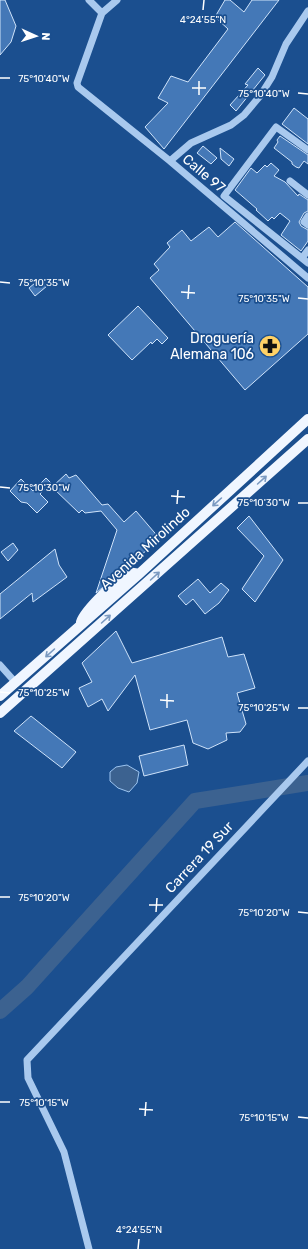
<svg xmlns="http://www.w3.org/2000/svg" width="308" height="1249" viewBox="0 0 308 1249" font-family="Rubik,sans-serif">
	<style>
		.water { fill: #3c6290; stroke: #9cc4f0 }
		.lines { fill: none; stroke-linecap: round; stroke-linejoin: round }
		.river { stroke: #3c6290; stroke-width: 16 }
		.building { fill: #4478b7; stroke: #cfe3fa }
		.minor { stroke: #a9c9ee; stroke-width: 7 }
		.major { stroke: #f0f6ff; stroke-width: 10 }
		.oneway { stroke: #7b9ac1 }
		.ticks { fill: none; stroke: #fff; stroke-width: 1.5 }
		.labels { text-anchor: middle; stroke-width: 3.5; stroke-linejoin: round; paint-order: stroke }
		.street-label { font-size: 14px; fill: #fff; stroke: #1b4f8f }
		.poi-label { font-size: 14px; fill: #fff; stroke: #1b4f8f; text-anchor: end }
		.ticks-label { font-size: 10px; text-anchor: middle; fill: #fff; stroke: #1b4f8f; stroke-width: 3.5; stroke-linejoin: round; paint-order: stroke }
	</style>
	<rect width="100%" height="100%" fill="#1b4f8f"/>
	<path class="water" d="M127 765 139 772 137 783 129 792 118 788 110 781V772L116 767Z"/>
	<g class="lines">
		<path class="river" d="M0 1011 27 987 195 801 308 783"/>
	</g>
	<path class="building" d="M0 0H5L16 26 11 42 0 55Z
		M225 0H230L244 12 252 0H279L164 149 145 127 168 103 158 98 171 76 188 82 228 29 215 17Z
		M258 68 265 75 236 111 230 105 248 85 245 84Z
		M294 108 308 119V144L282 124Z
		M280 136 308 155V164L304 161 299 168 296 167 292 164V162L274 148 278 142 277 140Z
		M203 146 217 158 211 164 197 153Z
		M220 148 234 159 229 166 221 159Z
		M271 163 279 170 274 176 285 182 298 196 299 194 308 200V211L304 213 299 222 301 226 308 230V241L301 251 281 235 290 221 280 213 274 219 272 217 268 221 256 210 257 209 235 190 251 168 257 173 265 165 267 167Z
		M235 222 308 287V334L245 390 150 278 159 270 154 264 170 247 167 243 182 230 191 241 209 227 218 237Z
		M41 278 47 286 35 296 29 288Z
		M138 306 168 338 162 344 157 339 152 344 151 342 132 360 108 335Z
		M66 474 69 478 76 475 102 505 108 504 124 522 136 511 160 539 96 593 117 530 101 511 85 513 82 510 79 513 52 487Z
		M46 478 51 483 40 494 48 502 37 513 27 503 21 502 10 491 21 479 33 491Z
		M249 516 283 560 255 602 242 589 264 556 237 528Z
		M13 543 18 550 8 561 1 552Z
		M55 549 59 565 67 577 33 602 32 593 0 619V594Z
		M198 579 210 593 221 583 229 590 219 603 205 614 193 599 186 605 178 596Z
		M116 631 132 663 222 637 228 657 244 654 255 688 237 693 246 724 240 732 226 733 227 740 208 749 193 743 187 720 150 730 135 675 108 711 102 699 88 707 79 688 92 682 82 663Z
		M31 716 76 752 62 768 14 731Z
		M184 745 188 765 144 776 139 756Z"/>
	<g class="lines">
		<path class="minor" d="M89 0 102 13
			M117 0 102 13 77 83 78 87 170 161 308 278
			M308 150 276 127 224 196 308 263
			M170 161 191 143 231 125 244 115 260 96 272 77 286 44 308 11
			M290 181 308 195
			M308 216 304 222 308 225
			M302 258 308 250
			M0 665 16 683
			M89 1249 64 1152 28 1078 27 1060 308 761"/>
		<path class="major" d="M81 622C85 610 118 578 130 573 133 572 136 573 139 574
			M0 696 139 574 308 419
			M0 713 308 439"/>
	</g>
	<defs><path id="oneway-shaft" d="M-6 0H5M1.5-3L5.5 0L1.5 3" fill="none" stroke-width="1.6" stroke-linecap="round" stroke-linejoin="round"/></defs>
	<g class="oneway">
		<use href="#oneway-shaft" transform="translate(262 480) rotate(-42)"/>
		<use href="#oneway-shaft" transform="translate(217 502) rotate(138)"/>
		<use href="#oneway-shaft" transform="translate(155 576) rotate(-42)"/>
		<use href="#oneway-shaft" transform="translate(106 619) rotate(-42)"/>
		<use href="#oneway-shaft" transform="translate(50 653) rotate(138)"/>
	</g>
	<path class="ticks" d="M203 10 204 0M0 78H10M192 88H206M298 93 308 94M199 95V81M0 282 10 283M181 292 195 293M298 298 308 299M188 299 189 285M0 487 10 488M171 496 185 497M298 503H308M177 504 178 490M0 692 10 693M160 700 174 701M167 708V694M298 708H308M0 897H10M149 905H163M156 912 157 898M298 912 308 913M0 1102H10M139 1109 153 1110M145 1116 146 1102M298 1117 308 1118M138 1249 139 1239"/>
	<defs>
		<g id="pharmacy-disc" transform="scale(1.15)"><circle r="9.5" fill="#ffd166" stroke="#1b4f8f"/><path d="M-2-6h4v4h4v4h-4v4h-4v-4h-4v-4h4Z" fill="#111"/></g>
	</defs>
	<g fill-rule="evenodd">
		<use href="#pharmacy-disc" x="270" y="346"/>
	</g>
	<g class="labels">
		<g class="street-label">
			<text transform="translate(204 173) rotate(40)" y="5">Calle 97</text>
			<text transform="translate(145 548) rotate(-42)" y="5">Avenida Mirolindo</text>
			<text transform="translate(199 857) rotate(-47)" y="5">Carrera 19 Sur</text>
		</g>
		<g class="poi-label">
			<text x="254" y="343">Droguería<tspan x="254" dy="16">Alemana 106</tspan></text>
		</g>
	</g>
	<g class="ticks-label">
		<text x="203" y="23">4°24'55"N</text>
		<text x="44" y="82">75°10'40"W</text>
		<text x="264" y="97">75°10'40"W</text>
		<text x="44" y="286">75°10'35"W</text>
		<text x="264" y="302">75°10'35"W</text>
		<text x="44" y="491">75°10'30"W</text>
		<text x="264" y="506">75°10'30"W</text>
		<text x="44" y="696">75°10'25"W</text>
		<text x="264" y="711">75°10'25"W</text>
		<text x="44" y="901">75°10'20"W</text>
		<text x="264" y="916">75°10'20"W</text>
		<text x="44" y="1106">75°10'15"W</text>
		<text x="264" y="1121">75°10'15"W</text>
		<text x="139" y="1233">4°24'55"N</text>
	</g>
	<g transform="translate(36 36) rotate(93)" stroke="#1b4f8f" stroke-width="3" paint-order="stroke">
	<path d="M0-3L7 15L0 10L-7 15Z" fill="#ffffff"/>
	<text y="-6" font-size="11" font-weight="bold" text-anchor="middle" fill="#ffffff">N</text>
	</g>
</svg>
